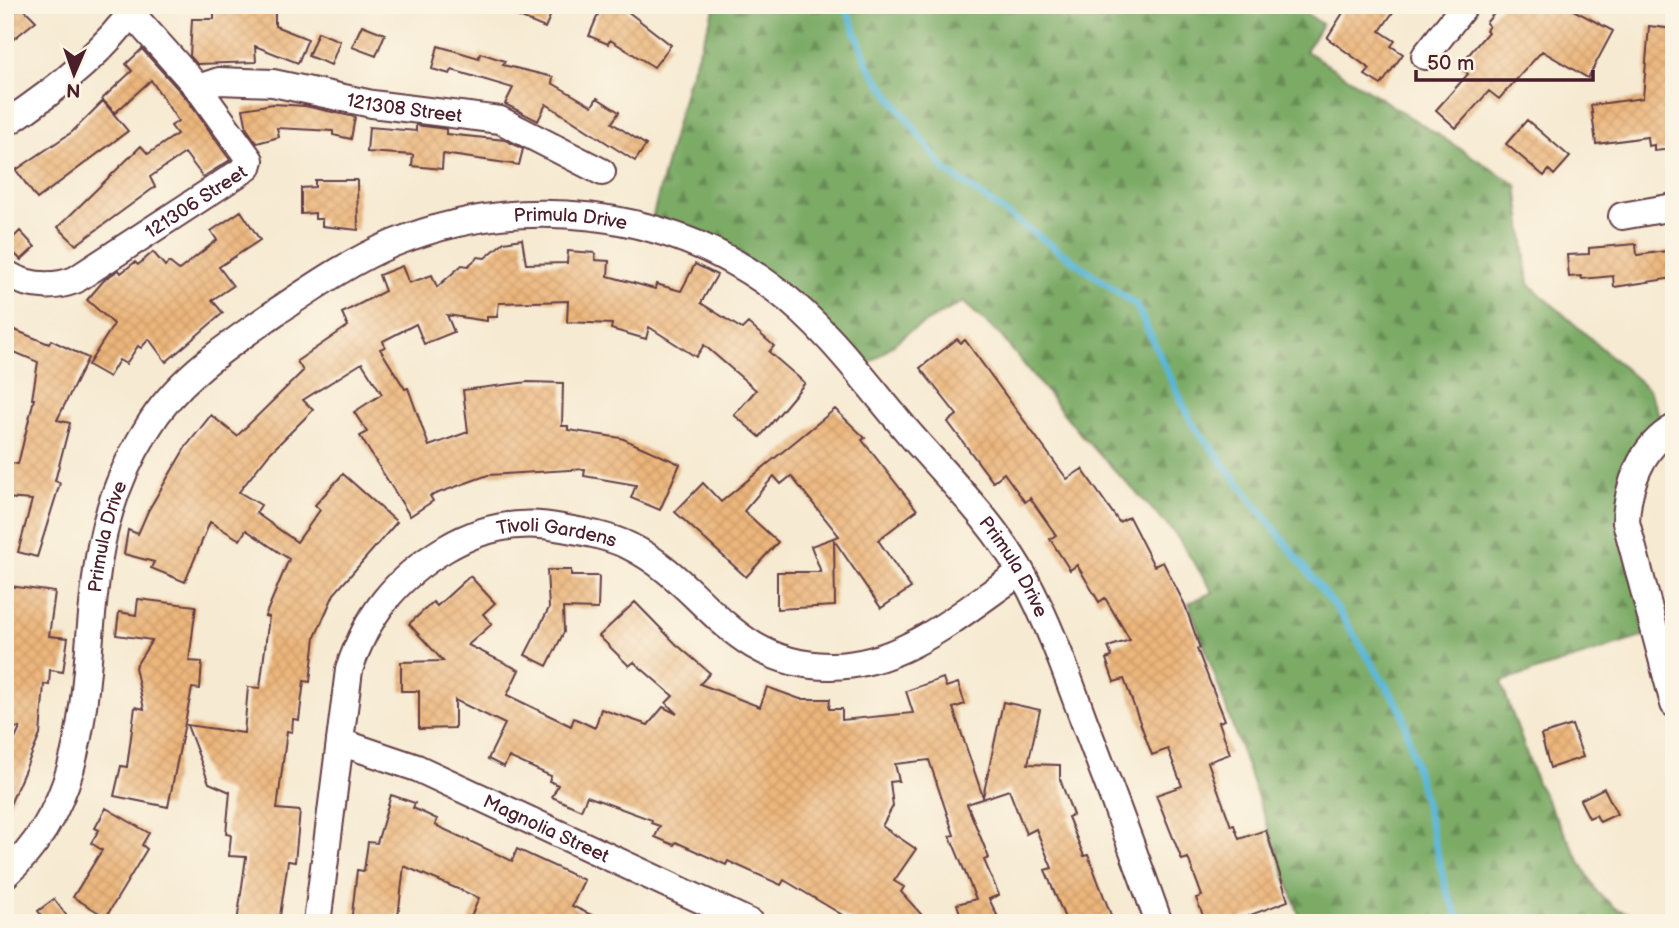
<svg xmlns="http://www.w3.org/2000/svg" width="1679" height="928" viewBox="0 0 1679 928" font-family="'Balsamiq Sans',sans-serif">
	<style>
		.forest { fill: url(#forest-firs); stroke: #626548; stroke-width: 2 }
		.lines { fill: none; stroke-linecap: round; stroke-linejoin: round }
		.stream { stroke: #59b6d7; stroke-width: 7 }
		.building { fill: url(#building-cross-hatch) }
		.minor-casing { stroke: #643d44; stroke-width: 30 }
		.minor { stroke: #fff; stroke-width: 26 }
		.labels { text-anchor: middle; stroke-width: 5; stroke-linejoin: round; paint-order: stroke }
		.street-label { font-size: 19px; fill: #4a1f2b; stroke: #fcf5e5 }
	</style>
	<defs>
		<pattern id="forest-firs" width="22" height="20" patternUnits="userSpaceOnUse" patternTransform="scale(1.75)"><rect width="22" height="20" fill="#7bab66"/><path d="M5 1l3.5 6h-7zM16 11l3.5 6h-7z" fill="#678b54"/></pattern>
		<pattern id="building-cross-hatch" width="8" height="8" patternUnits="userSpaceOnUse" patternTransform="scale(1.75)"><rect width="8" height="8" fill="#ecb67b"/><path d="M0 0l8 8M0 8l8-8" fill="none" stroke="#cc9c6a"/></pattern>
	</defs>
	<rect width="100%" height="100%" fill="#fcf5e5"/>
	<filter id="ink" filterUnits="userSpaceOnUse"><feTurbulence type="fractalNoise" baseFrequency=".0143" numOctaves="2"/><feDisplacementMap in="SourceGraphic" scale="14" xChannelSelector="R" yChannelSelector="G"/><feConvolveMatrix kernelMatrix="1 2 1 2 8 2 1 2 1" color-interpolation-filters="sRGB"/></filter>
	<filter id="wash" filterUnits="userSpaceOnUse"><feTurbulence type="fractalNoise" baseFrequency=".00686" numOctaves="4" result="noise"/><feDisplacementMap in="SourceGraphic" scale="28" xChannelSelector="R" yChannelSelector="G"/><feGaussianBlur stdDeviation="1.57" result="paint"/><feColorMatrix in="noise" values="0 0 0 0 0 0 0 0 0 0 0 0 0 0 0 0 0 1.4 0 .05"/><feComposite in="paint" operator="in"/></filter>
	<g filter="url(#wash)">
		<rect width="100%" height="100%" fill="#f6ead2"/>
		<path class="forest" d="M716 5H1294L1322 24 1306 51 1517 185 1529 284 1649 390 1666 432 1632 478 1654 633 1501 682 1537 783 1597 892 1617 909 1656 923H1302L1189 603 1213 592 1174 532 1083 437 1001 336 963 302 907 333 863 369 817 320 650 227 687 83Z"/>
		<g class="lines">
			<path class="stream" d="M845 5 869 67 945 170 1136 305 1192 423 1340 613 1402 711 1447 892 1462 923"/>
		</g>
		<g id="blocks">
			<path class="building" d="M5 5H20L36 21 5 46Z
				M214 5H275V26L308 39 298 63 255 46 256 62 197 64 190 56 192 19H214Z
				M491 5H555L545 28Z
				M602 5H629L627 11 671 45 654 67 610 40 608 44 589 36Z
				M1348 5H1398L1380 31 1395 41 1391 46 1403 54 1381 85 1365 75 1370 69 1327 38Z
				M1501 5H1564L1613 31 1588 78 1542 51 1499 99 1489 91 1456 128 1436 110 1468 74 1459 66 1488 32 1486 30 1489 26 1486 23Z
				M362 25 385 34 376 56 352 47Z
				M1649 26 1674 29V149L1654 151V145L1648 146 1647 137 1596 144 1591 105 1643 98Z
				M318 32 340 41 331 65 308 56Z
				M438 46 479 58 480 53 505 61 503 65 553 77 552 83 592 106 597 98 619 112 612 123 646 145 635 161 546 104 538 121 505 104 513 88 452 70 450 74 432 69Z
				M142 49 186 98 230 160 203 177 185 153 150 177 155 187 76 245 58 227 141 146 148 154 177 134 171 126 178 121 151 80 115 113 102 99 132 71 126 64Z
				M103 101 128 131 37 199 16 170 72 132Z
				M273 104 305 106 355 117 351 139 333 135V131L277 128 279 137 257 143 247 129 243 109Z
				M1527 120 1570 157 1554 175 1549 170 1544 176 1506 144Z
				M416 125 446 129V134L505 140 523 149 519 165 443 154 442 169 412 166 413 155 367 152 369 127 416 131Z
				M315 180H357L358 230 322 226V219H315V213L301 214V188L315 187Z
				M241 211 260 240 219 267 233 286 212 300 223 313 166 362 149 339 141 348 138 346 126 364 119 360 109 377 88 365 114 324 87 300 105 279 119 270 121 273 135 262 138 265 153 252 165 266 169 262 179 270 217 240 211 231Z
				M20 231 35 247 21 260 6 245Z
				M522 239 526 264 567 263 568 251 595 253V260L609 261 608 276 655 289 656 284 681 291 695 264 717 275 701 303 742 329 748 323 774 346 769 352 805 383 760 437 734 415 756 390 704 345 696 357 649 327 646 339 611 329 612 324 567 322 568 301 499 303 497 317H487V321L447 315 454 332 424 344 416 324 383 341 385 347 380 349 405 389 408 388 429 446 468 432 463 390 528 382 563 383 562 426H568V430L621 438 680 464 660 510 631 498 636 485 584 476 585 469 488 475 430 496 433 501 410 516 360 436 367 432 354 412 382 394 362 363 303 400 313 410 269 454 239 492 261 505 256 513 297 542 320 510 315 505 343 474 397 522 334 594 315 637 310 682 304 681 299 720 293 719 292 732 287 731 277 809 300 811 295 862 288 861 279 923H237L246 857 229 856 231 835 226 834 230 792 209 783 187 725 244 733 248 687 260 688 269 617 265 616 289 559 246 530 240 540 210 522 185 582 151 568 154 562 124 554 128 530 138 534 148 511 185 448 211 415 237 436 303 371 297 361 348 326 342 313 385 291 379 275 402 266 409 283 432 275 437 287 462 265 468 266 478 257 485 258 504 242Z
				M1636 244 1637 255 1674 250V278L1614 287 1613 276 1582 279 1581 276 1569 277 1567 255 1589 254V248Z
				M5 326 49 344 51 340 88 358 57 420 70 423 55 481 60 483 37 557 18 552 32 500 5 498V462L18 464 34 399H32L38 362 5 348Z
				M957 339 961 343 965 340 1067 479 1082 469 1119 522 1129 517 1154 566 1163 562 1185 605 1200 648 1197 649 1225 720 1219 722 1230 754 1208 762 1231 826 1234 825 1239 839 1266 830 1288 901 1229 923H1206L1196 898 1202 896 1188 858 1182 860 1156 795 1182 786 1168 749 1152 755 1124 679 1114 682 1106 659 1112 657 1108 647 1130 640 1105 598 1099 602 1077 565 1070 570 1050 539 1056 535 1030 498 1025 502 1004 473 993 482 948 422 957 415 920 368Z
				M835 409 865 438 862 440 917 510 878 540 911 588 881 608 834 540 835 606 777 609V572H821L811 546 839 536 791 476 781 484 774 476 744 511 778 542 746 577 675 512 703 483 721 502Z
				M547 570H571V576H599L598 609 563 608 564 632 547 666 525 655 549 608Z
				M470 576 495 603 483 614 492 624 468 645 519 670 507 695 571 726 574 718 595 728 601 709 648 725 663 707 677 714 666 703 673 696 634 662 629 666 599 636 635 602 676 644 710 673 700 684 760 707 767 687 800 699H830L829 709H842V720L913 713 906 691 943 678 946 687 958 683 965 704 953 708 983 797 1003 702 1040 710 1028 764 1060 765V779L1073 815 1068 817 1084 856 1088 855 1114 923H1067L1045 870 1052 868 1036 829 1026 834 1009 790 967 804 989 858 984 860 999 895 989 899 1001 923H963L957 904 976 899 950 836 954 835 929 760 895 764 899 781 890 782 893 806 882 826 916 849 894 881 904 887 901 892 929 923H856L784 880 781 885 728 861 726 865 676 842 674 845 655 837 660 826 651 823 652 820 587 796 581 810 552 797 558 785 549 781 551 776 509 757 504 767 488 759 505 724 455 700V728L419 729V691H401V662L443 661 409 624 433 602 437 606Z
				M9 586 55 592 49 636 68 638 63 672 50 670 49 685 44 684 40 735 5 816V761L20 728 5 726V603Z
				M138 599 196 606 189 661 202 662 200 689 192 688 168 807 114 796 121 766 127 767 135 707 144 709 135 667 152 640 116 635 119 612 136 615Z
				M1572 725 1583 757 1550 768 1541 735Z
				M1604 788 1617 814 1600 822 1596 815 1589 818 1580 800Z
				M391 795 415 803 413 808 437 819 435 825 512 861 517 849 584 880 572 906 609 923H468L479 898 404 866 398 917 392 916 391 923H351L357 870 364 871 368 842 377 843Z
				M106 808 149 833 142 845 147 849 106 917 73 897 102 850 91 843 99 830 95 828Z
				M54 899 72 923H47L38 911Z"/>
		</g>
	</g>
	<g filter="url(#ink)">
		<use href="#blocks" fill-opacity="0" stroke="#643d44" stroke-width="2"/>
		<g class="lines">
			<g class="minor-casing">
				<g id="minor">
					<path d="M1425 56 1465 5"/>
					<path id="s1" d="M198 88 219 81 273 83 372 104 500 120 602 172"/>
					<path d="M5 124C54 92 103 53 137 5"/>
					<path d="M1622 216 1674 207"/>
					<path id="s2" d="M5 273C28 287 51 289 75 280L248 167 250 160 198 88 131 13"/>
					<path d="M1674 428C1641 446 1627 487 1626 522L1674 704"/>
					<path id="s3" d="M340 742 417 768 751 923"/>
					<path id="s4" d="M5 875C101 791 79 660 101 546 109 505 125 464 147 429 178 377 228 346 276 312 315 286 351 261 394 243 519 192 666 208 775 289 826 327 867 384 908 432 948 478 995 524 1024 577 1049 623 1066 672 1084 721 1110 788 1135 855 1159 923"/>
					<path id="s5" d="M317 923 349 670C367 615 395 579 445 549 482 527 520 519 562 528 585 532 608 536 629 546 705 583 727 664 829 666 903 667 963 611 1021 572"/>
				</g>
			</g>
			<use href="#minor" class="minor"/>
		</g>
	</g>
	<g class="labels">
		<g class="street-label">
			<text dy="7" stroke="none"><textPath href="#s1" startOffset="210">121308 Street</textPath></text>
			<text dy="7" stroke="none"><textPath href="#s2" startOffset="217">121306 Street</textPath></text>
			<text dy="7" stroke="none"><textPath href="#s4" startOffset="971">Primula Drive</textPath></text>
			<text dy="7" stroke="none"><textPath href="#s4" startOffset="362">Primula Drive</textPath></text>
			<text dy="7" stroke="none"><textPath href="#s5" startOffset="530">Tivoli Gardens</textPath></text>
			<text dy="7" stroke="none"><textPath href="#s4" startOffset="1559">Primula Drive</textPath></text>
			<text dy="7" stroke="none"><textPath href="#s3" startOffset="224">Magnolia Street</textPath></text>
		</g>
	</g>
	<rect width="1679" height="928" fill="none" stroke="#fcf5e5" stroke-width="28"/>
	<g transform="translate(74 74) rotate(182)" stroke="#fcf5e5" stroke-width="5" paint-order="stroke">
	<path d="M0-5L12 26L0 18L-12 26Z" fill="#4a1f2b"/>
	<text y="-10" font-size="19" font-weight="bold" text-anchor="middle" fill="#4a1f2b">N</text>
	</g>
	<path d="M1416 70v10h177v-10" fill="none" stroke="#4a1f2b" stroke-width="3.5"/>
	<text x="1427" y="70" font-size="21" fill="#4a1f2b" stroke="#fcf5e5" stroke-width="5" paint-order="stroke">50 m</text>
</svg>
